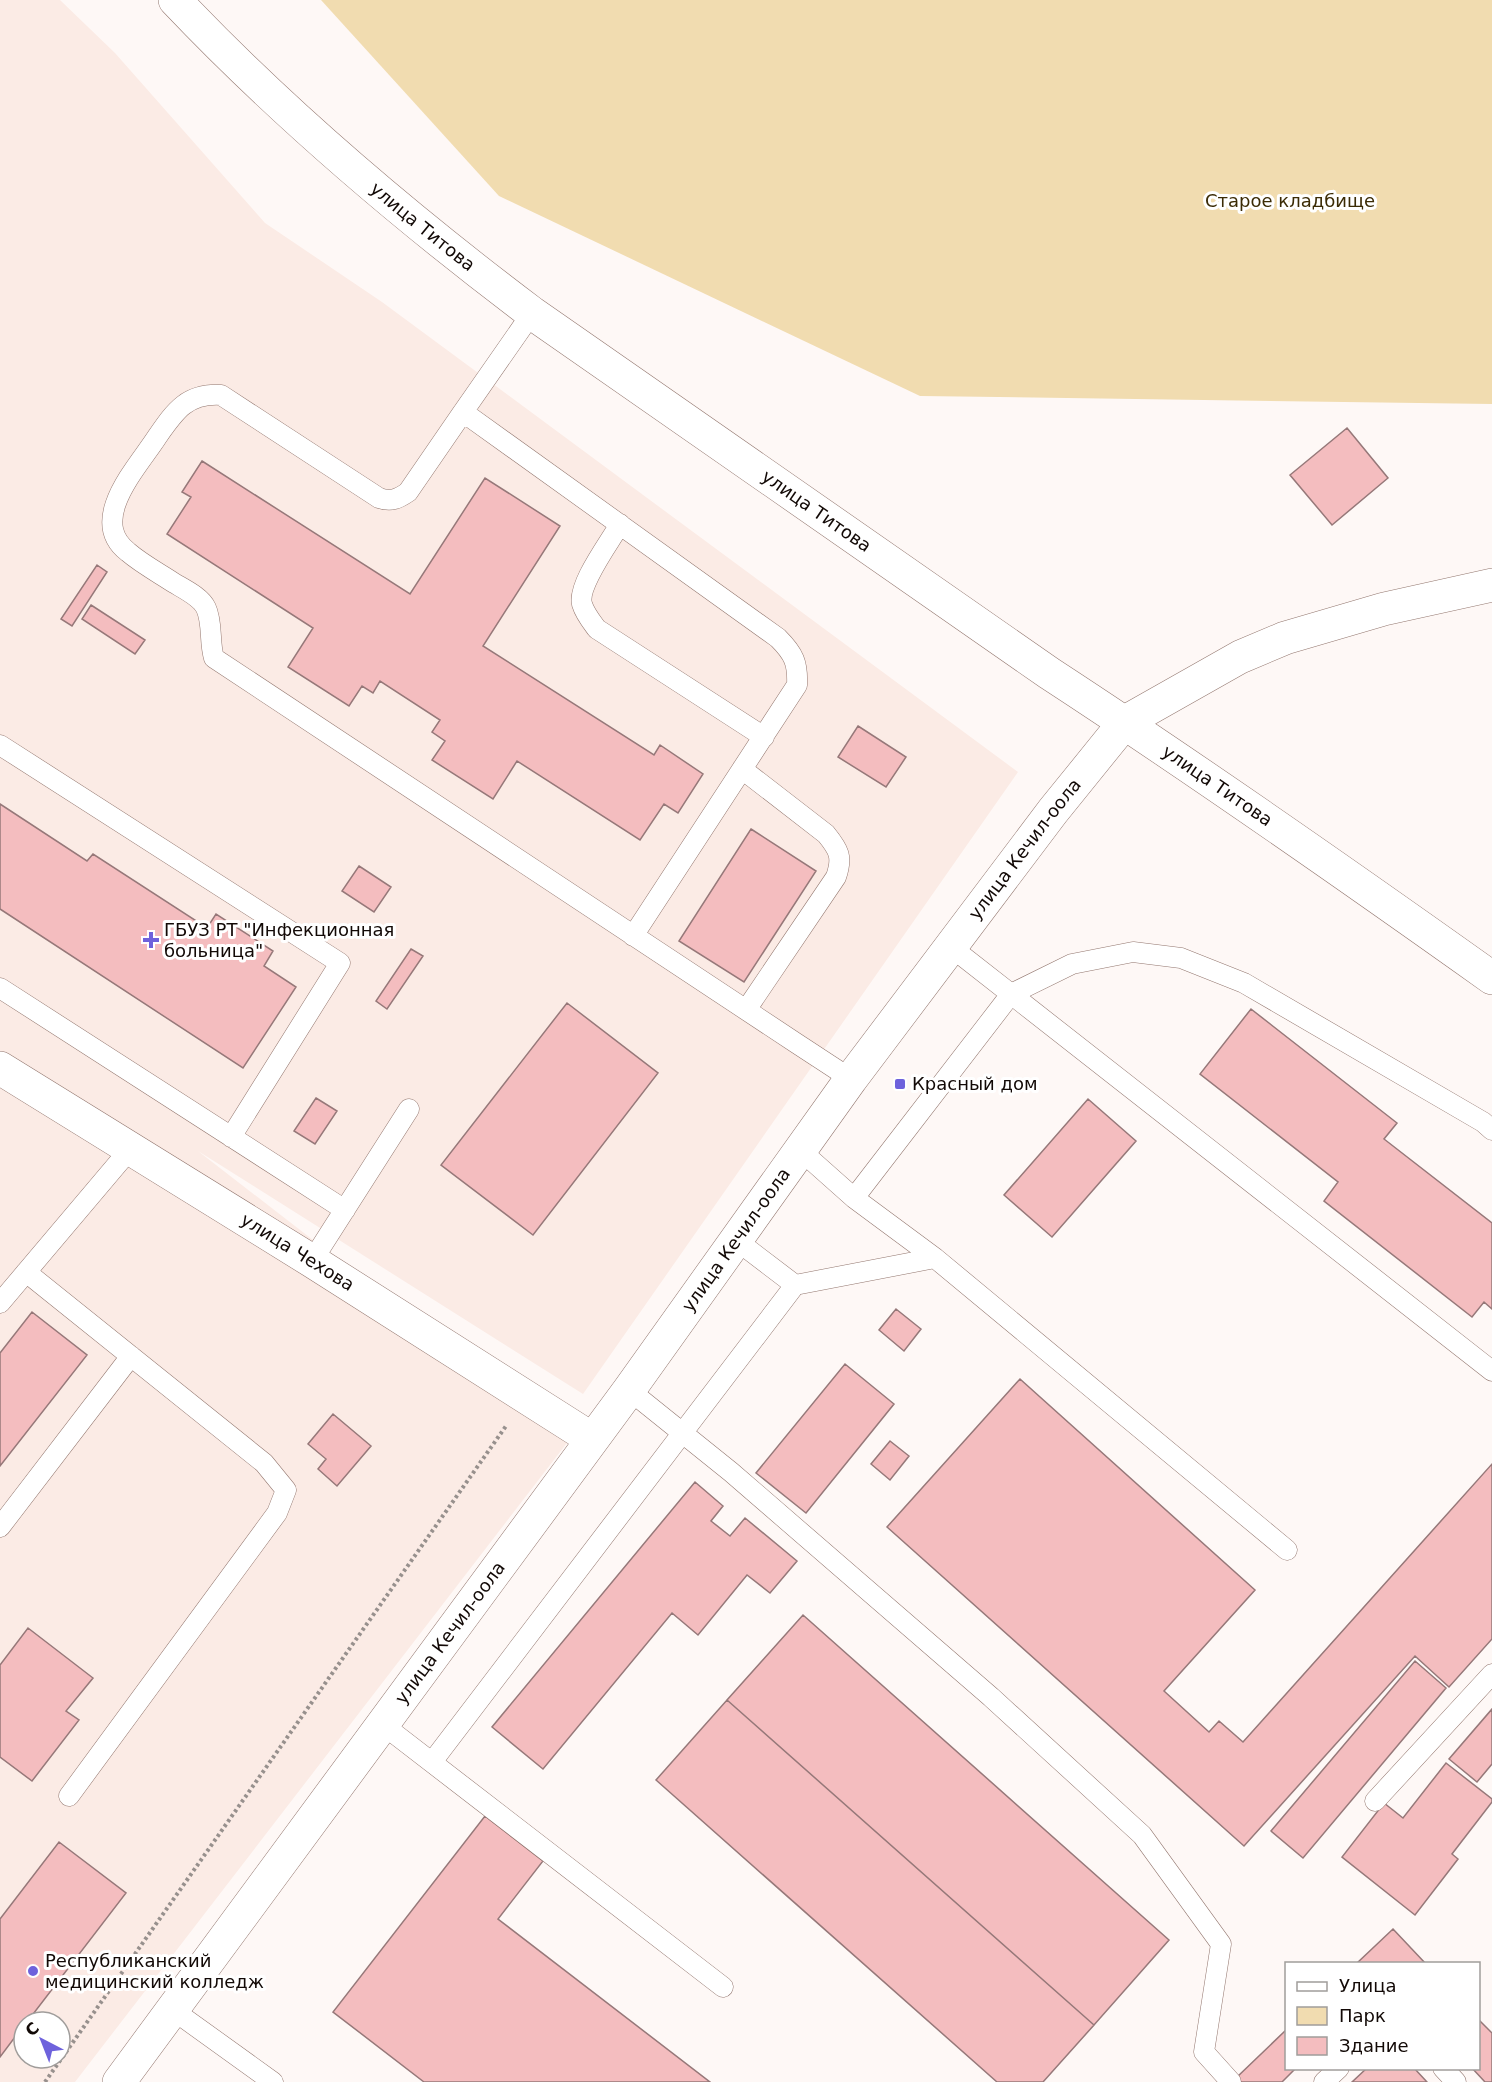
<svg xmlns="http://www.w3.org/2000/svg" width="1492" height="2082" viewBox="0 0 1492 2082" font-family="'DejaVu Sans',sans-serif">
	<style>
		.built { fill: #fbebe5; fill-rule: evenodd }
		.green { fill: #f1dcb0 }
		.building { fill: #f4bdbf; stroke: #967879; stroke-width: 1.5 }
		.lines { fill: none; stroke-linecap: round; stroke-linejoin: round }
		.lane-casing { stroke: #93776f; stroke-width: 21 }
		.street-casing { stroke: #93776f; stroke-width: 34 }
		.secondary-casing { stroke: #93776f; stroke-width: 34 }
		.path { stroke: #97908d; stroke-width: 4; stroke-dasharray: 3 3; stroke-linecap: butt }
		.lane { stroke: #fff; stroke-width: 20 }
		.street { stroke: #fff; stroke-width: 33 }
		.secondary { stroke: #fff; stroke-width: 33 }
		.poi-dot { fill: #6e62dc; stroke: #fff; stroke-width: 2 }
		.labels { text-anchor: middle; stroke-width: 6; stroke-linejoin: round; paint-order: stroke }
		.park-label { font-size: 18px; fill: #3b2b05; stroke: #fff }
		.street-label { font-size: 18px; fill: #120906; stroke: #fff }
		.poi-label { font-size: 18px; fill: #120906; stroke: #fff; text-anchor: start }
	</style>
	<rect width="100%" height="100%" fill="#fef8f6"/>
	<path class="built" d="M0 0H60L115 53 265 223 382 302 1018 772 583 1394 198 1151 570 1439 75 2082H0ZM24 2022H60V2058H24Z"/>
	<path class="green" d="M321 0H1492V404L920 396 499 196Z"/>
	<path class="building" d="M1347 428 1388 478 1332 525 1290 475Z
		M202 461 410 594 485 478 560 526 483 646 654 755 660 745 703 774 678 813 664 804 640 840 517 761 493 799 432 760 445 741 432 732 440 720 380 681 373 693 362 686 349 706 288 667 313 628 167 534 191 497 182 492Z
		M97 565 107 572 72 626 61 619Z
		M91 605 145 640 135 654 82 619Z
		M858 726 906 757 886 787 838 757Z
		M0 804 87 861 93 854 207 928 216 914 273 951 264 966 296 987 243 1068 0 909Z
		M751 829 816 871 744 982 679 941Z
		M359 866 391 887 374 912 342 891Z
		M411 949 423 956 387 1009 376 1001Z
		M567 1003 658 1073 533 1235 441 1165Z
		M1251 1009 1397 1123 1384 1139 1492 1223V1309L1484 1302 1472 1317 1324 1201 1338 1182 1200 1074Z
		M316 1098 337 1111 315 1144 294 1131Z
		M1088 1099 1136 1141 1052 1237 1004 1195Z
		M896 1309 921 1329 904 1351 879 1330Z
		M32 1312 87 1355 0 1466V1353Z
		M845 1364 894 1404 806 1513 756 1473Z
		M1020 1379 1255 1590 1164 1691 1209 1732 1219 1721 1243 1742 1492 1464V1639L1449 1687 1415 1656 1244 1846 887 1527Z
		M333 1414 371 1446 337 1486 318 1469 326 1459 308 1444Z
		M890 1441 909 1456 890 1480 871 1464Z
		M695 1482 723 1506 711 1521 730 1536 745 1518 797 1561 770 1593 747 1575 698 1635 672 1613 543 1769 492 1727Z
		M803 1615 1169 1940 1094 2025 727 1700Z
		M28 1628 93 1678 66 1711 79 1720 32 1781 0 1757V1665Z
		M1415 1661 1446 1688 1303 1858 1271 1831Z
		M727 1700 1094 2025 1043 2082H997L656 1780Z
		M1492 1709V1764L1477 1782 1449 1759Z
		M1446 1763 1492 1799V1802L1452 1854 1458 1859 1415 1915 1342 1857 1384 1803 1403 1818Z
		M485 1816 543 1861 498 1919 710 2082H424L333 2012Z
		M59 1842 126 1893 27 2022H24V2025L0 2057V1919Z
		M1393 1929 1426 1964H1356Z
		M1478 2019 1492 2033V2082H1485L1472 2068H1478Z
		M1286 2030V2068H1296L1282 2082H1240L1236 2078Z
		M1367 2068H1414L1427 2082H1352Z"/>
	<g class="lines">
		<g class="lane-casing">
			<path id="lane" d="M463 412 532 313
				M620 524C610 542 577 585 582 604 585 614 591 621 597 629L764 737
				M0 745 340 963 231 1137
				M742 769 826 834C839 850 843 857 836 877L746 1010
				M633 936 797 685C798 663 794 654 778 638L463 412 408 492C398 499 391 502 379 498L221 395C187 393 175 411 157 437 137 468 87 520 128 552 142 564 159 573 174 583 184 589 201 597 206 608 213 623 209 642 214 658L796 1043 851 1079
				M951 947 1492 1371
				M0 988 345 1210
				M800 1150 854 1198 935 1258 1287 1550
				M854 1198 1011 994 1072 964 1133 952 1181 958 1244 983 1483 1122 1492 1130
				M736 1240 795 1285
				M312 1261 409 1109
				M26 1272 264 1463 286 1490 277 1513 69 1796
				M0 1303 131 1148
				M629 1390 731 1472 991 1697 1142 1835 1221 1944 1204 2052 1231 2082
				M0 1527 131 1356
				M382 1724 723 1987
				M432 1762 795 1285 935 1258
				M1375 1801 1492 1674
				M173 2010 273 2082
				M1443 2068 1456 2082
				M1324 2082 1339 2068"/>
		</g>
		<g class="street-casing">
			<g id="street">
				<path id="s1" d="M0 1068 312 1261 592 1439"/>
			</g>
		</g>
		<g class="secondary-casing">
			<g id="secondary">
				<path id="s2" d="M175 0C284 115 406 218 532 313L1049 673C1199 771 1346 874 1492 978"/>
				<path id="s3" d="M119 2082 629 1390 851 1079 1053 811 1125 722 1240 657 1285 638 1384 609 1492 585"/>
			</g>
		</g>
		<path class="path" d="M45 2082 506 1426"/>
		<use href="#lane" class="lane"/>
		<use href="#street" class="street"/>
		<use href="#secondary" class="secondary"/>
	</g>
	<g class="poi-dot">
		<path d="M148 931h6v6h6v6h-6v6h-6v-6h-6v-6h6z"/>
		<rect x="894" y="1078" width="12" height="12" rx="3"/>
		<circle cx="33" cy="1971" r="6"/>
	</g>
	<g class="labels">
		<g class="park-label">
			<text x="1290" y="207">Старое кладбище</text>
		</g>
		<g class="street-label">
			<text dy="6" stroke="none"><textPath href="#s2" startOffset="336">улица Титова</textPath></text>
			<text dy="6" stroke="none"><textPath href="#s2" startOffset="822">улица Титова</textPath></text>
			<text dy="6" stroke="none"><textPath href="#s2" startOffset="1308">улица Титова</textPath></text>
			<text dy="6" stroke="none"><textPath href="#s3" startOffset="1530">улица Кечил-оола</textPath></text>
			<text dy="6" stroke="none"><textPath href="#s3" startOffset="1044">улица Кечил-оола</textPath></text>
			<text dy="6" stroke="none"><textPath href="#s1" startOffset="350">улица Чехова</textPath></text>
			<text dy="6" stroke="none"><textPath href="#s3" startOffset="558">улица Кечил-оола</textPath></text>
		</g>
		<g class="poi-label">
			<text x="164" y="936">ГБУЗ РТ "Инфекционная<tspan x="164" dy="21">больница"</tspan></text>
			<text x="912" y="1090">Красный дом</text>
			<text x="45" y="1967">Республиканский<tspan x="45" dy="21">медицинский колледж</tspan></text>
		</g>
	</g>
	<rect x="1285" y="1962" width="195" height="108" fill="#ffffff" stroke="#a09d9b" stroke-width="1.5"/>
	<rect x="1297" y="1982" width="30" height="9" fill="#ffffff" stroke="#a09d9b" stroke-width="1.5"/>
	<text x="1339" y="1992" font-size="18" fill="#120906">Улица</text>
	<rect x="1297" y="2007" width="30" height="18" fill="#f1dcb0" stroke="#a09d9b" stroke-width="1.5"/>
	<text x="1339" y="2022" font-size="18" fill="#120906">Парк</text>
	<rect x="1297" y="2037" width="30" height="18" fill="#f4bdbf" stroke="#a09d9b" stroke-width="1.5"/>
	<text x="1339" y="2052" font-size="18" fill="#120906">Здание</text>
	<g transform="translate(42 2040) rotate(318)"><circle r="28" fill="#ffffff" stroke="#a09d9b" stroke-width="1.5"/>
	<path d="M0-4.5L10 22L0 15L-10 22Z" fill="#6e62dc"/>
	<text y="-9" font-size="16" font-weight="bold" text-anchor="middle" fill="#120906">С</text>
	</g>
</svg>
